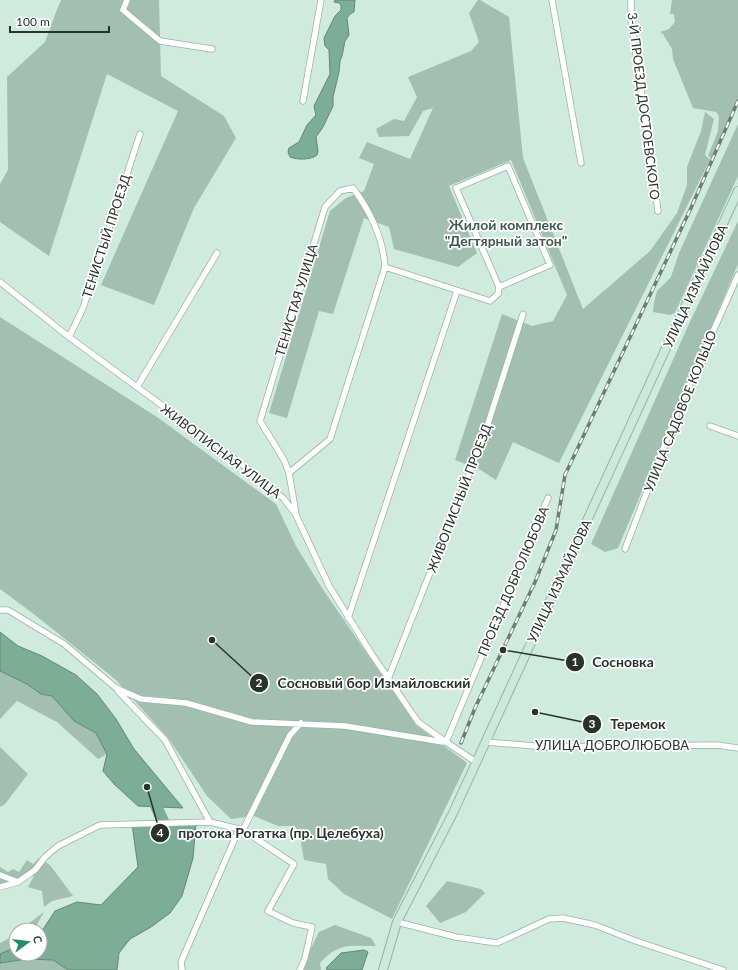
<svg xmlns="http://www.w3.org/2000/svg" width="738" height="970" viewBox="0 0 738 970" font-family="Lato,sans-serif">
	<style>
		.green { fill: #a1c0b1 }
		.water { fill: #7bad97; stroke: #628878 }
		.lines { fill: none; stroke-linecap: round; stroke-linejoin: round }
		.river { stroke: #7bad97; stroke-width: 12 }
		.street-casing { stroke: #98b3a6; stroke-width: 7 }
		.secondary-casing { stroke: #98b3a6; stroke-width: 10 }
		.street { stroke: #fff; stroke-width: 5.5 }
		.secondary { stroke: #cbeade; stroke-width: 8 }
		.rail-casing { stroke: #6b7d74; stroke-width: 3.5 }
		.rail { stroke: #fff; stroke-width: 2; stroke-dasharray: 6; stroke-linecap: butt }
		.labels { text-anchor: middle; stroke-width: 3.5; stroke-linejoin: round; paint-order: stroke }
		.street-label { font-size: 13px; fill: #28332e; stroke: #fff }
		.neighbourhood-label { font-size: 14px; font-weight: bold; fill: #40584d; stroke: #fff }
		.leader { fill: none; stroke: #28332e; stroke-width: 1.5 }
		.callout-dot { fill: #28332e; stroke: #fff; stroke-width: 1.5 }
		.mark-label { font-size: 12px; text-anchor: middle; font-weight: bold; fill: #fff }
		.callout-label { font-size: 14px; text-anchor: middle; font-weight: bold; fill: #28332e; stroke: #fff; stroke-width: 3.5; stroke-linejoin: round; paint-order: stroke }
	</style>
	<rect width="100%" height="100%" fill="#cfebdd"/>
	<path class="green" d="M61 0H159L161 76 224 116 236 138 194 208 154 305 101 285 178 111 107 74 49 256 0 222V184L8 170 7 77 45 42 56 12Z
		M478 0H480L509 17 523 158 583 309 650 251 677 213 687 185V167L701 131 705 112 714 119 705 155 710 160 559 463 513 442 496 480 479 469 455 460 502 314 532 326 553 321 567 295 511 160 449 186 477 253 458 267 394 249 389 227 364 218 333 314 319 311 287 418 269 413 330 211 346 198 364 191 374 164 359 158 367 142 410 159 433 108 423 111 409 136 379 137 376 129 394 119 404 121 417 97 408 77 471 51 479 42 469 13Z
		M672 0H738V99L711 158 708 156 718 131 719 116 716 112 693 108 673 59 672 49 663 34 660 32 669 29 675 22 674 14H670Z
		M738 124V176L675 313 670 315 653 312 654 302 657 291 671 277 679 253Z
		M738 221V264L618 548 605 552 591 544 688 326Z
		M0 317 157 417 276 504 296 546 322 588 416 725 467 763 392 919 344 894 328 879 326 864 304 860 300 837 295 826H278L254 816 231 819 207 796 169 739 116 680 35 615 0 589Z
		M0 671 27 684 41 694 52 696 74 721 96 733 107 754 98 759 57 722 17 701 0 719Z
		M0 747 28 774 5 804 0 807Z
		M39 858 50 865 73 896 52 901 44 907 42 891 28 887 34 876 27 873 15 880 0 884V867L8 872 13 869 19 872 27 860 33 864Z
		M447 881 481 889 485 893 466 912 440 923 426 906Z
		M44 912 34 930H20Z
		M335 925 371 938 376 946C349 946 339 942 320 963L321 970H303L310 950 319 932Z
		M16 933V948L0 954V943L10 938Z
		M27 959 53 960 68 970H0V963Z"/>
	<path class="water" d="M335 0H355L354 12 350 14 347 18 349 35 345 41 342 56 340 61 339 72 333 97V106L323 127 316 137 318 151 317 155C311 160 297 160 290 157L288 152 289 148 299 142 307 125 316 115 314 106 330 74 329 50 325 46 324 38 335 16 341 10V5L339 3 334 2Z
		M0 632 18 646 42 656 76 675 97 694 116 719 134 749 183 808 138 806 114 784 103 771 107 754 96 733 74 721 52 696 41 694 27 684 0 671Z
		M196 823 193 858 182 896 170 913 151 927 130 939 119 953 117 970H68L53 960 27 959 0 963V954L16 947V954H40V934L55 911 77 902 101 905 138 867 132 824Z
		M364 950 368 952 362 970H327L326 968 341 953Z"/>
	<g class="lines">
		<path class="river" d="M150 793 169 834"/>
		<g class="street-casing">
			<path id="street" d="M127 0 123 10 160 41 212 49
				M552 0 581 163
				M631 0V19L658 211
				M303 101 321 0
				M0 282 69 337 243 465 284 499 296 515 329 586 371 653 418 722 446 742
				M69 337 83 308 140 134
				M137 387 217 253
				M710 426 738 436
				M289 473 284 460 260 421 325 207 340 191 353 188C370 211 383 237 385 267L490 301 498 294 499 287 456 188 508 166 550 265 499 287
				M296 514 289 473 330 439 385 267
				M625 549 677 413 738 275
				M0 610H8L64 644 116 688 141 699 186 703 252 722 345 726 443 742
				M348 618 457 291
				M388 679 484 436 523 314
				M118 691 165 740 210 822
				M486 742 546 747 717 745 738 748
				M476 762 446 742 548 498
				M243 830 294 864 268 911 293 923 312 927 305 958 300 970
				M0 875 18 882
				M0 887 18 882 35 870 45 857 58 846 100 825 210 822 243 830 290 735 301 723
				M397 922 456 937 497 943 549 919 563 918 595 925 633 940 723 970
				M182 970 181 962 239 829"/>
		</g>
		<g class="secondary-casing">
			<path id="secondary" d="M383 970 397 922 453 813 738 191"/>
		</g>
		<use href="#street" class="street"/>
		<use href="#secondary" class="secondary"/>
		<g class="rail-casing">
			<path id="rail" d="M461 743 475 708 535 582 556 530 565 475 691 208 738 101"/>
		</g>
		<use href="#rail" class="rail"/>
	</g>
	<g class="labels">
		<g class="street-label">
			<text transform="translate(644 106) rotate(83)" y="5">3-Й ПРОЕЗД ДОСТОЕВСКОГО</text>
			<text transform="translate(106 236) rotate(-72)" y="5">ТЕНИСТЫЙ ПРОЕЗД</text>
			<text transform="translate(695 286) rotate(-65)" y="5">УЛИЦА ИЗМАЙЛОВА</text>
			<text transform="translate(296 300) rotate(-73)" y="5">ТЕНИСТАЯ УЛИЦА</text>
			<text transform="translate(680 411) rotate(-68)" y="5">УЛИЦА САДОВОЕ КОЛЬЦО</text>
			<text transform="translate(221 451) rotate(37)" y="5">ЖИВОПИСНАЯ УЛИЦА</text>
			<text transform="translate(459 498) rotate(-69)" y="5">ЖИВОПИСНЫЙ ПРОЕЗД</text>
			<text transform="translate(513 581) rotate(-67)" y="5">ПРОЕЗД ДОБРОЛЮБОВА</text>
			<text transform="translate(559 581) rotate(-65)" y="5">УЛИЦА ИЗМАЙЛОВА</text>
			<text x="612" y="750">УЛИЦА ДОБРОЛЮБОВА</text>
		</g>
		<g class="neighbourhood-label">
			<text x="506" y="230">Жилой комплекс<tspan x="506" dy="16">"Дегтярный затон"</tspan></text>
		</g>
	</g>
	<path class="leader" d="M503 650L575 662M212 640L259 683M535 712L592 724M147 787L160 833"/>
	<g class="callout-dot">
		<circle cx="503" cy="650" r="4"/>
		<circle cx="212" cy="640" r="4"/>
		<circle cx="535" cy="712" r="4"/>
		<circle cx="147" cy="787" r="4"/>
		<circle cx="575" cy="662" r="10"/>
		<circle cx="259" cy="683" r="10"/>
		<circle cx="592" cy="724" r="10"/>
		<circle cx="160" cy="833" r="10"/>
	</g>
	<g class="mark-label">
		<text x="575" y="666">1</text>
		<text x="259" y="687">2</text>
		<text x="592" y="728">3</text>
		<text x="160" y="837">4</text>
	</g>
	<g class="callout-label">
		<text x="623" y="667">Сосновка</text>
		<text x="374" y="688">Сосновый бор Измайловский</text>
		<text x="638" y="729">Теремок</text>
		<text x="281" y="838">протока Рогатка (пр. Целебуха)</text>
	</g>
	<g transform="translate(28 942) rotate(75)"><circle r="19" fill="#ffffff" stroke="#a9adab"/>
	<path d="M0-3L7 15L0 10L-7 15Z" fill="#268d69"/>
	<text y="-6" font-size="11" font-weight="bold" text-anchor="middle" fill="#28332e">С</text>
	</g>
	<path d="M10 26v6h99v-6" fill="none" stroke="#28332e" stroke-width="2"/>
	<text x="16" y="26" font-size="12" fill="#28332e" stroke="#ffffff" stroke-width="3" paint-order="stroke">100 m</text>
</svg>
